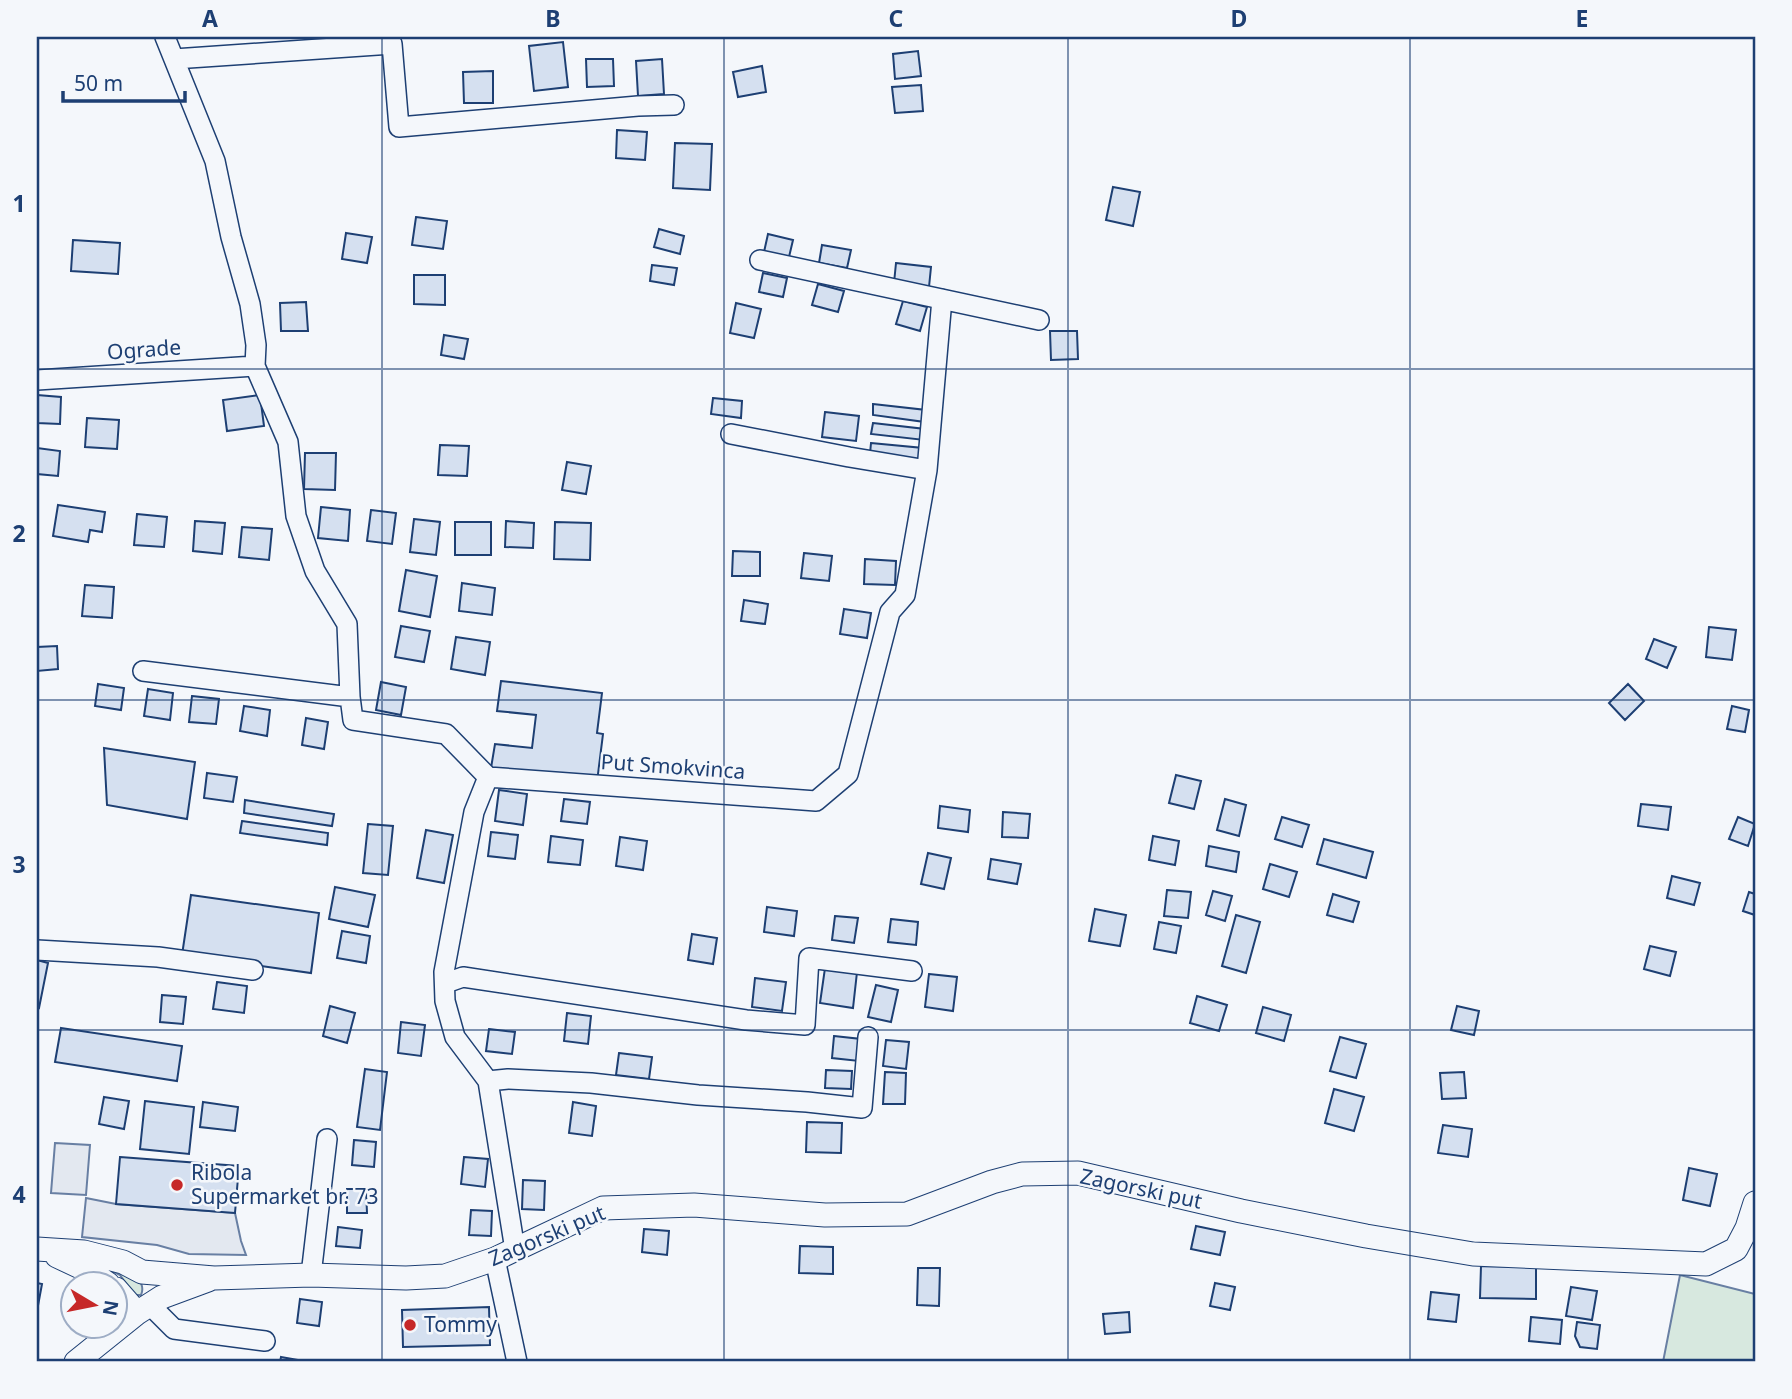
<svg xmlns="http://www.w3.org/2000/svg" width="1792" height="1399" viewBox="0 0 1792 1399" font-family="'Noto Sans',sans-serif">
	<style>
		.green { fill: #d7e8df; stroke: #687fa3; stroke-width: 2 }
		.parking { fill: #e3e8f0; stroke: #687fa3; stroke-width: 2 }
		.building { fill: #d5e0f0; stroke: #1d3f73; stroke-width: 2 }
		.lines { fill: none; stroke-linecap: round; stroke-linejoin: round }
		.minor-casing { stroke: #1d3f73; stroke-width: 22 }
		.major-casing { stroke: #1d3f73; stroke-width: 25 }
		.minor { stroke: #f4f7fb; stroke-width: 19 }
		.major { stroke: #f4f7fb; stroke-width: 23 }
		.grid { fill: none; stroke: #1d3f73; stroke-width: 2; stroke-opacity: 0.55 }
		.poi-dot { fill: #c62828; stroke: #f4f7fb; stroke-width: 2.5 }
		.labels { text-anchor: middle; stroke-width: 5; stroke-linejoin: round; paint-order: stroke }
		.street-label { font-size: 21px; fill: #1d3f73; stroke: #f4f7fb }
		.poi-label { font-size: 21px; fill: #1d3f73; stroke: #f4f7fb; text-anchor: start }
		.neatline { fill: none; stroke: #1d3f73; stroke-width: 2.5 }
		.grid-label { font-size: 23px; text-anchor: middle; font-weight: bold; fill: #1d3f73 }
	</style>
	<rect width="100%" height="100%" fill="#f4f7fb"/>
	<path class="green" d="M104 1267 135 1273C139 1280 145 1286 141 1295H134L120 1275Z
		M1680 1275 1755 1294V1362H1663Z"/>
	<path class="parking" d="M55 1143 90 1145 86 1195 51 1193Z
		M86 1198 116 1204 235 1213 241 1241 246 1255 189 1254 157 1245 82 1237Z"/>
	<path class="building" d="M563 42 568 87 534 91 529 46Z
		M918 51 921 76 895 79 893 54Z
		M586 59H613L614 86 587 87Z
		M662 59 664 94 638 96 636 61Z
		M762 66 766 92 738 97 733 72Z
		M493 71V103H464L463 72Z
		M921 85 923 111 895 113 892 87Z
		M617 130 647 132 645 160 616 158Z
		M675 143 712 144 710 190 673 188Z
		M1113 187 1140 192 1133 226 1106 220Z
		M416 217 447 221 443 249 412 245Z
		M659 229 684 236 680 254 654 247Z
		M346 233 372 237 367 263 342 259Z
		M768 234 793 240 789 257 764 252Z
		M73 240 120 243 118 274 71 271Z
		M822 245 851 250 847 268 819 263Z
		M896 263 931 267 929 287 894 283Z
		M652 265 677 268 674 285 650 281Z
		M763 273 787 278 783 297 759 292Z
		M414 275H445V305L414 304Z
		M818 284 844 291 838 312 812 305Z
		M903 301 927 307 920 331 896 324Z
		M306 302 308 331H281L280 303Z
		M736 303 761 309 754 338 730 333Z
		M1050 331H1077L1078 359 1051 360Z
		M444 335 468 339 464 359 441 355Z
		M37 395 61 397 60 424 37 423Z
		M260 395 264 426 227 431 223 400Z
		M713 398 742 401 741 418 711 414Z
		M873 404 926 410 925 422 873 415Z
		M825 412 859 416 856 441 822 437Z
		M87 418 119 420 117 449 85 447Z
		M873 423 925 429 924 440 871 434Z
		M871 443 923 448 922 460 870 454Z
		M440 445 469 446 467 476 438 475Z
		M37 448 60 451 58 476 37 474Z
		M305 453H336L335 490 304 489Z
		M567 462 591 466 586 494 562 490Z
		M58 505 105 512 102 532 90 530 88 542 53 536Z
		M321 507 350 510 348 541 318 538Z
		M371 510 396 513 392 544 367 541Z
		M137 514 167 517 164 547 134 545Z
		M414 519 440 522 436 555 410 552Z
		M195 521 225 523 222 554 193 551Z
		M506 521 534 523 533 548 505 547Z
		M455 522H491V555H455Z
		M555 522 591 523 590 560 554 559Z
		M242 527 272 529 269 560 239 557Z
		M733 551 760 552V576H732Z
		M804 553 832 556 829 581 801 578Z
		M865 559 896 561 895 585 864 584Z
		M406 570 437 576 430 617 399 611Z
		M462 583 495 588 492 615 459 611Z
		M85 585 114 587 112 618 82 616Z
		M744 600 768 604 765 624 741 621Z
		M844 609 871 613 867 638 840 634Z
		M401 626 430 631 424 662 395 657Z
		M1709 627 1736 630 1732 660 1706 657Z
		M456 637 490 642 485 675 451 669Z
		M1654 639 1676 647 1667 668 1646 659Z
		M57 646 58 669 37 671V647Z
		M501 681 602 693 597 733 603 734 597 782 491 768 495 744 532 748 536 715 497 711Z
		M381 682 406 687 401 715 376 710Z
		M98 684 124 688 121 710 95 706Z
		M1628 684 1644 701 1625 720 1609 703Z
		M148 689 173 693 170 720 144 716Z
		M192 696 219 699 216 724 189 722Z
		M244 706 270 710 267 736 240 731Z
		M1732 706 1749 710 1745 732 1727 729Z
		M306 718 328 722 324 749 302 745Z
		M104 748 195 762 187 819 107 805Z
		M207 773 237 777 233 802 204 798Z
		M1176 775 1201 781 1194 809 1169 803Z
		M499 790 527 794 523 825 495 821Z
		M564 799 590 802 587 824 561 821Z
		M1225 799 1246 805 1239 836 1217 830Z
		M245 800 334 814 332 826 244 813Z
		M1641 804 1671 807 1668 830 1638 826Z
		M940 806 970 810 968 832 938 828Z
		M1003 812 1030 814 1028 838 1002 837Z
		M1282 817 1309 825 1302 847 1275 839Z
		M1738 817 1755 824 1748 846 1729 839Z
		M242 821 328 833 327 845 240 833Z
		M368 824 393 826 388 875 363 873Z
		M426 830 453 835 444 883 417 878Z
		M491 832 518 835 515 859 488 856Z
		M551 836 583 840 580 865 548 862Z
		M1153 836 1179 841 1175 865 1149 860Z
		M620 837 647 841 643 870 616 866Z
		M1324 839 1373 852 1366 878 1317 864Z
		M1209 846 1239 852 1236 872 1206 866Z
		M928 853 951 858 944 889 921 884Z
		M991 859 1021 864 1017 884 988 879Z
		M1270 864 1297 872 1289 897 1263 889Z
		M1672 876 1700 883 1694 905 1667 898Z
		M335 887 375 895 368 927 329 919Z
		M1167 890 1191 892 1188 918 1164 916Z
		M1213 891 1232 896 1225 921 1206 915Z
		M1749 892 1755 894V915L1743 911Z
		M1333 894 1359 902 1353 922 1327 915Z
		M191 895 319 913 311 973 182 955Z
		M767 907 797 911 794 936 764 932Z
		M1095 909 1126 915 1120 946 1089 941Z
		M1236 915 1260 922 1246 973 1222 966Z
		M835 916 858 918 854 943 832 940Z
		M891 919 918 922 916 945 888 942Z
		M1159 922 1181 926 1176 953 1154 949Z
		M342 931 370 936 366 963 337 958Z
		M692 934 717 938 713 964 688 960Z
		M1650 946 1676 952 1670 976 1644 969Z
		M37 960 48 963 39 1008 37 1007Z
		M825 968 857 972 853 1008 820 1003Z
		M929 974 957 977 953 1011 925 1007Z
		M755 978 786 982 782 1011 752 1007Z
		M217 982 247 986 244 1013 213 1009Z
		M876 985 898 990 891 1022 868 1017Z
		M162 995 186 997 183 1024 160 1022Z
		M1197 996 1227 1005 1219 1031 1190 1023Z
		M330 1006 355 1013 347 1043 323 1036Z
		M1457 1006 1479 1011 1474 1035 1451 1030Z
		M1263 1007 1291 1015 1284 1041 1256 1033Z
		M567 1013 591 1016 588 1044 564 1041Z
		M401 1022 425 1025 421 1056 398 1053Z
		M61 1028 182 1046 177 1081 55 1062Z
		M489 1029 515 1032 512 1054 486 1051Z
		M834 1036 861 1039 859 1061 832 1058Z
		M1340 1037 1366 1044 1356 1078 1330 1071Z
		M886 1040 909 1042 906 1069 883 1066Z
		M619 1053 652 1057 649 1079 616 1075Z
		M365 1069 387 1072 380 1130 357 1127Z
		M826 1070 852 1071 851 1089 825 1088Z
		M885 1072 906 1073 905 1104H883Z
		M1464 1072 1466 1098 1442 1099 1440 1073Z
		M1334 1089 1364 1097 1354 1131 1325 1123Z
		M104 1097 129 1101 124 1129 99 1124Z
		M145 1101 194 1107 189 1154 140 1149Z
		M203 1102 238 1107 235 1131 200 1127Z
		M573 1102 596 1106 592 1136 569 1133Z
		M807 1122 842 1123 841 1153 806 1152Z
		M1443 1125 1472 1129 1468 1157 1438 1153Z
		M354 1140 376 1142 374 1167 352 1165Z
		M120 1157 239 1166 235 1213 116 1204Z
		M464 1157 488 1159 485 1187 461 1184Z
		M1689 1168 1717 1174 1710 1206 1683 1200Z
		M523 1180 545 1181 544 1210 522 1209Z
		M347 1189H366L367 1213H347Z
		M471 1210 492 1211 491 1236 469 1235Z
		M1196 1226 1225 1232 1220 1255 1191 1249Z
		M338 1227 362 1230 360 1248 336 1246Z
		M644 1229 669 1231 667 1255 642 1252Z
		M800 1246 833 1247V1274L799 1273Z
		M1481 1266 1536 1267V1299L1480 1298Z
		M918 1268H940L939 1306 917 1305Z
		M37 1283 42 1284 37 1311Z
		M1215 1283 1235 1287 1230 1310 1210 1306Z
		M1571 1287 1597 1291 1592 1320 1566 1316Z
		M1431 1292 1459 1295 1456 1322 1428 1319Z
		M300 1299 322 1302 319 1326 297 1323Z
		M489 1307 490 1345 403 1347 402 1310Z
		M1129 1312 1130 1332 1105 1334 1103 1314Z
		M1531 1317 1562 1320 1560 1344 1529 1341Z
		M1577 1322 1600 1325 1597 1349 1580 1347 1575 1336Z
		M281 1357 303 1361 302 1362H280Z"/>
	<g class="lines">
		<g class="minor-casing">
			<path id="minor" d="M165 37 215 161 231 237 250 304 256 345 255 366 288 442 296 516 315 571 347 624 350 697 353 720 446 734 488 777
				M174 59 392 44 399 127 638 106 674 105
				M760 260 1039 320
				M37 380 255 366
				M731 434 849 457 927 470
				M143 671 350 697
				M488 777 816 801 848 774 890 612 905 595 927 470 942 299
				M488 777 474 812 444 972 445 1001 455 1037 488 1081 515 1250
				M37 950 158 957 253 970
				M446 983 463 977 746 1020 805 1025 809 958 912 971
				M488 1081 508 1079 591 1083 698 1095 807 1102 862 1108 868 1037
				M495 1259 517 1362
				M311 1275 327 1139
				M150 1305 174 1329 265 1341"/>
		</g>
		<g class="major-casing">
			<path id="major" d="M37 1249 84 1252 123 1262 142 1272 214 1278 311 1275 406 1278 445 1276 495 1259 603 1208 694 1205 825 1215 907 1214 992 1182 1022 1174 1078 1173 1241 1211 1366 1236 1473 1254 1706 1264 1736 1249 1747 1228 1755 1203
				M57 1256 91 1272 108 1284
				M116 1289 137 1313
				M76 1362 137 1313 162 1297 208 1280"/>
		</g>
		<use href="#minor" class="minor"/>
		<use href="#major" class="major"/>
	</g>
	<path class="grid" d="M382 37V1362M724 37V1362M1068 37V1362M1410 37V1362M37 369H1755M37 700H1755M37 1030H1755"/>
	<g class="poi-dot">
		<circle cx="177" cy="1185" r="7"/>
		<circle cx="410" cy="1325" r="7"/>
	</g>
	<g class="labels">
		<g class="street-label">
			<text transform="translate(144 350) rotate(-4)" y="7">Ograde</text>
			<text transform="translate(673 767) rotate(4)" y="7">Put Smokvinca</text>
			<text transform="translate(1141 1189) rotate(12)" y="7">Zagorski put</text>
			<text transform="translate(547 1236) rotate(-23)" y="7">Zagorski put</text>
		</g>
		<g class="poi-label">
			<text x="191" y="1180">Ribola<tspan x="191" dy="24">Supermarket br. 73</tspan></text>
			<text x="424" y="1332">Tommy</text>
		</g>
	</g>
	<rect width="1792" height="1399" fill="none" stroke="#f4f7fb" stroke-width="77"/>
	<g transform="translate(94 1305) rotate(100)"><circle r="33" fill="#f4f7fb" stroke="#9eadc5" stroke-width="2"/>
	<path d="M0-5L12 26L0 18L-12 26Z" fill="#c62828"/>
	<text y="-10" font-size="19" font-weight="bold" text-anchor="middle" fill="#1d3f73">N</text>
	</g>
	<path d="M63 91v10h122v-10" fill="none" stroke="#1d3f73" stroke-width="3.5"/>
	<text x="74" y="91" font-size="21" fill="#1d3f73" stroke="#f4f7fb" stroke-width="5" paint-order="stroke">50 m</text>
	<rect x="38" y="38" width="1716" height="1322" class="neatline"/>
	<g class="grid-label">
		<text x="210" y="27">A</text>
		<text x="553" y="27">B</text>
		<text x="896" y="27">C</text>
		<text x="1239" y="27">D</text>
		<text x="1582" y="27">E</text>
		<text x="19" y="212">1</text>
		<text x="19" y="542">2</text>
		<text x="19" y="873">3</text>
		<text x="19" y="1203">4</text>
	</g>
</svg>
